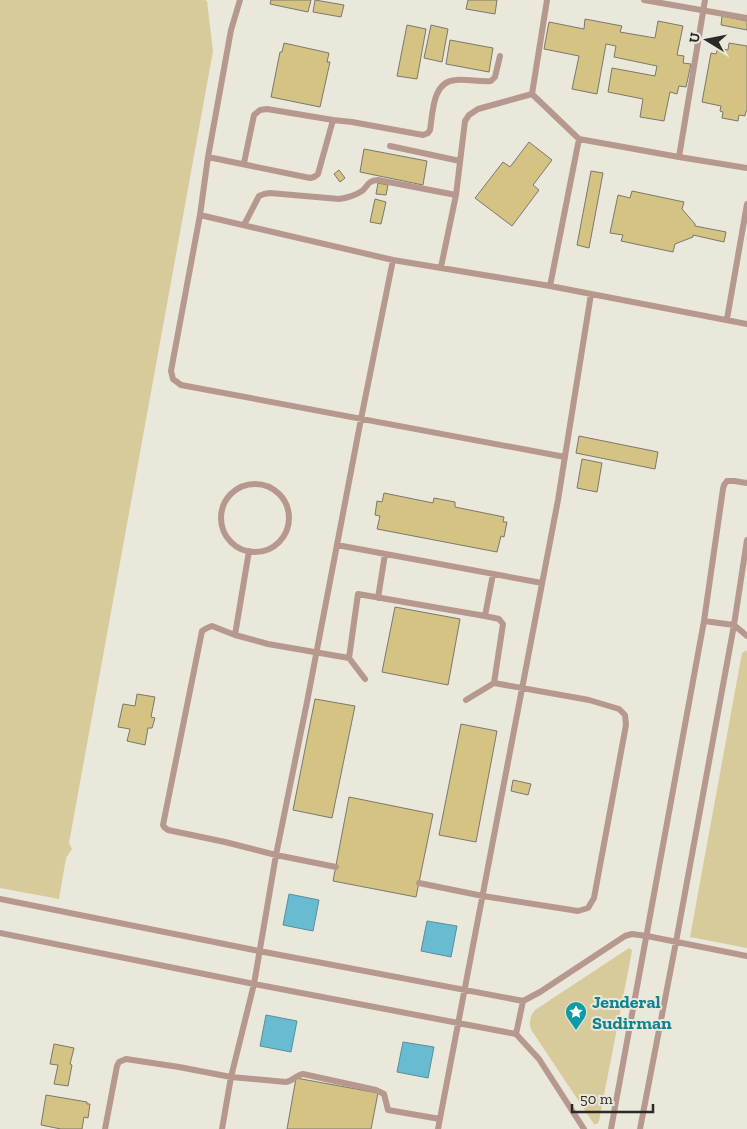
<svg xmlns="http://www.w3.org/2000/svg" width="747" height="1129" viewBox="0 0 747 1129" font-family="'Zilla Slab',serif">
	<style>
		.green { fill: #d7cb9b }
		.water { fill: #68bbd0; stroke: #56909d }
		.building { fill: #d4c382; stroke: #7b786e }
		.lines { fill: none; stroke-linecap: round; stroke-linejoin: round }
		.service { stroke: #b6988e; stroke-width: 6 }
		.labels { text-anchor: middle; stroke-width: 4; stroke-linejoin: round; paint-order: stroke }
		.culture-label { font-size: 18px; font-weight: bold; fill: #0d838f; stroke: #eae7db; text-anchor: start }
	</style>
	<rect width="100%" height="100%" fill="#eae7db"/>
	<path class="green" d="M0 0H205L207 1 213 51 69 843 72 849 66 858 59 899 0 888Z
		M747 650V948L690 937 742 653Z
		M629 948 631 949 632 951 599 1121 597 1124H594L532 1031C528 1023 530 1016 535 1010Z"/>
	<path class="water" d="M289 894 319 900 313 931 283 925Z
		M427 921 457 926 451 957 421 951Z
		M266 1015 297 1021 291 1052 260 1046Z
		M403 1042 434 1047 428 1078 397 1072Z"/>
	<path class="building" d="M271 0H311L308 12 270 4Z
		M315 0 344 5 341 17 313 12Z
		M468 0H497L495 14 466 9Z
		M722 16 747 21V30L721 25Z
		M585 19 622 26 620 32 655 38 658 21 683 26 677 55 684 56 683 63 691 64 686 87 679 86 677 94 670 92 664 121 640 117 643 99 608 92 612 68 655 76 657 66 614 57 616 46 606 44 597 94 572 89 579 56 544 49 549 22 584 29Z
		M407 25 426 29 417 79 397 76Z
		M431 25 448 29 442 62 424 58Z
		M450 40 493 48 489 72 446 64Z
		M284 43 329 53 327 62H330L320 107 271 97 280 52H282Z
		M729 43 747 46V111H746L745 116 739 115 738 121 722 118 723 112 720 111 721 106 702 102 711 53 716 54 718 48 728 50Z
		M529 142 552 160 533 185 539 190 512 226 475 198 503 162 510 167Z
		M364 149 427 161 423 185 360 172Z
		M339 170 345 178 340 182 334 174Z
		M591 171 603 173 589 248 577 245Z
		M378 183 388 185 386 195 376 194Z
		M632 191 684 202 682 209 695 224V226L726 232 724 242 693 235V237L675 244 673 252 621 241 623 235 610 233 618 195 630 198Z
		M375 199 386 202 381 224 370 222Z
		M579 436 658 452 655 469 576 453Z
		M582 459 602 463 597 492 577 488Z
		M384 493 433 503 434 498 455 502V507L504 517 503 522H507L504 537 501 536 497 552 377 529 380 516 375 515 377 501 382 502Z
		M395 607 460 619 448 685 382 672Z
		M137 694 155 697 151 717 155 718 152 728H148L145 745 127 741 130 729 118 727 123 704 135 706Z
		M315 699 355 706 332 818 293 810Z
		M461 724 497 731 476 842 439 835Z
		M513 780 531 784 528 795 511 791Z
		M349 797 433 814 416 897 333 881Z
		M54 1044 74 1048 70 1064 72 1065 68 1086 54 1084 58 1065 50 1064Z
		M296 1078 378 1093 371 1129H287Z
		M46 1095 87 1102V1104H90L88 1118 84 1117 82 1129H61L41 1125Z"/>
	<g class="lines">
		<path class="service" d="M240 0 231 30 208 157 200 215 171 371 173 379 181 385 565 457
			M644 0 747 18
			M532 94 579 139 550 286
			M579 139 679 157 747 168
			M390 146 460 161
			M208 157 310 178 314 177 318 174 333 120 352 122 423 135 428 133 430 130C433 113 432 81 456 80 468 79 480 82 491 81L495 77 500 56
			M679 157 705 0
			M244 163 254 115 260 110 267 109 333 120
			M200 215 393 260 550 286 747 324
			M244 225 259 196 264 194 270 193 339 199C346 198 356 195 362 191 369 185 367 181 378 180L456 195
			M441 267 456 195 465 121 469 115 478 109 532 94 547 0
			M727 319 747 204
			M221 518a34 34 0 1 1 68 0a34 34 0 1 1-68 0Z
			M337 545 542 583
			M378 598 385 554
			M485 616 493 574
			M704 621 734 625 747 636
			M235 635 249 551
			M349 658 365 679
			M466 700 494 683
			M336 867 276 855 225 842 168 830 164 827 163 825 202 631 207 628 212 626 235 635 268 644 349 658 358 594 485 616 499 619 503 624 494 683 589 700 619 709 625 715 626 725 594 898 588 908 578 911 483 896 419 883
			M0 899 259 951 523 1001 540 992 625 936 632 934 647 936 747 956
			M0 933 254 984 516 1034 539 1059 584 1129
			M516 1034 523 1001
			M105 1129 117 1066 119 1062 126 1059 179 1067 231 1077 286 1082C293 1081 296 1075 303 1074L376 1090 384 1094 388 1110 440 1119
			M222 1129 231 1077 254 984 276 855 307 702 361 419 393 260
			M438 1129 558 500 591 294
			M611 1129 704 621 723 489 724 485 727 481H734L747 483
			M640 1129 676 942 734 625 747 540"/>
	</g>
	<defs>
		<g id="sight-pin" transform="scale(1.125)"><path d="M0 17L-7.5 6A9.5 9.5 0 1 1 7.5 6Z" fill="#0f9aa8" stroke="#eae7db"/><path d="M0-6L1.8-2.2L6-1.7L2.9 1.2L3.7 5.4L0 3.3L-3.7 5.4L-2.9 1.2L-6-1.7L-1.8-2.2Z" fill="#fff"/></g>
	</defs>
	<g fill-rule="evenodd">
		<use href="#sight-pin" x="576" y="1012"/>
	</g>
	<g class="labels">
		<g class="culture-label">
			<text x="592" y="1008">Jenderal<tspan x="592" dy="21">Sudirman</tspan></text>
		</g>
	</g>
	<g transform="translate(707 40) rotate(280)" stroke="#eae7db" stroke-width="4" paint-order="stroke">
	<path d="M0-4L9 19L0 12L-9 19Z" fill="#2b2a25"/>
	<text y="-8" font-size="14" font-weight="bold" text-anchor="middle" fill="#2b2a25">U</text>
	</g>
	<path d="M572 1104v8h81v-8" fill="none" stroke="#2b2a25" stroke-width="2.5"/>
	<text x="580" y="1104" font-size="15" fill="#2b2a25" stroke="#eae7db" stroke-width="4" paint-order="stroke">50 m</text>
</svg>
